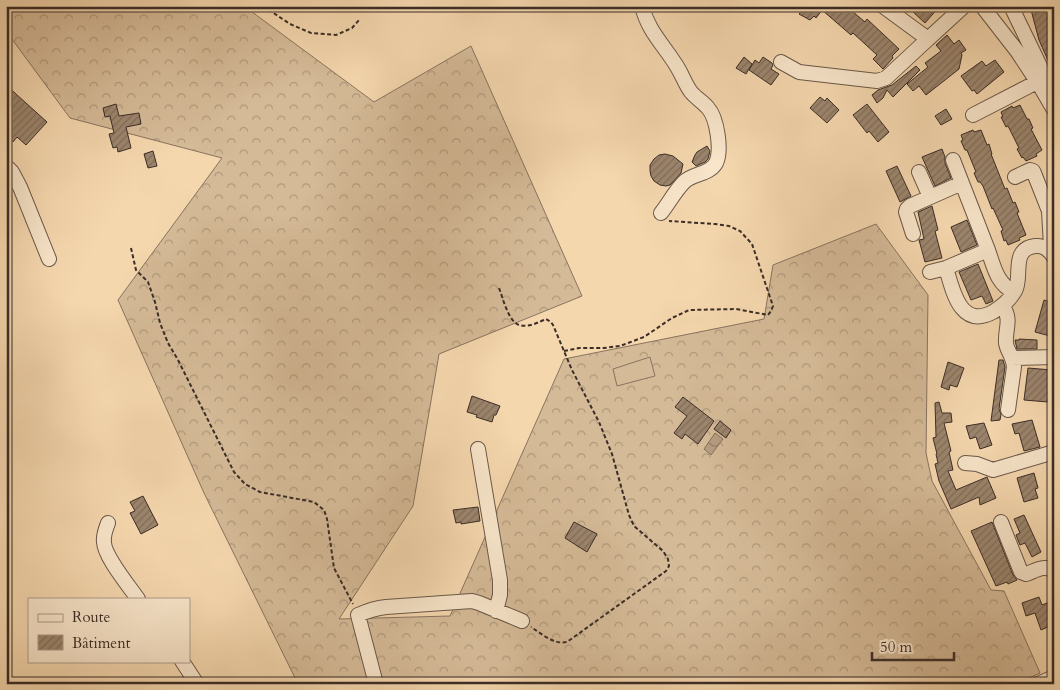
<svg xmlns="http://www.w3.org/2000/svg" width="1060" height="690" viewBox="0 0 1060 690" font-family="Cardo,serif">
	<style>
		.forest { fill: url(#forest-crowns); stroke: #88745f }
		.pitch { fill: #d5ba97; stroke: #88745f }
		.water { fill: url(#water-waves); stroke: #85705c }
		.building { fill: url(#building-hatch); stroke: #3b2d27 }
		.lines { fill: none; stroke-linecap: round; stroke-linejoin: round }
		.minor-casing { stroke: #6a5849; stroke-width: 16 }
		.path { stroke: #3b2d27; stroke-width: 2; stroke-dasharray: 4 2.5; stroke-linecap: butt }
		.minor { stroke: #f8e5ca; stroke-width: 14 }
	</style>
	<defs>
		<pattern id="forest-crowns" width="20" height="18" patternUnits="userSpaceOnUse" patternTransform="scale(1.25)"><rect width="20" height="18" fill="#d5ba97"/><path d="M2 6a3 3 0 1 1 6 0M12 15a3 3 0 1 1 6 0" fill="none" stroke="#ae987b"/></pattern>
		<pattern id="water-waves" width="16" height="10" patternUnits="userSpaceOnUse" patternTransform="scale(1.25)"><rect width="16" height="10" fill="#b69d80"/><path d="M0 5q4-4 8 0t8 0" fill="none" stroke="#958069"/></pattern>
		<pattern id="building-hatch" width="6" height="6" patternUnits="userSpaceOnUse" patternTransform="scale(1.25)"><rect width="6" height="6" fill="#9c856d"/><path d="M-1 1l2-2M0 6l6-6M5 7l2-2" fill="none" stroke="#806d5a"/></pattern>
	</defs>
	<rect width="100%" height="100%" fill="#f5d7ae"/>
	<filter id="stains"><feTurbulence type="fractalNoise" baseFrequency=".004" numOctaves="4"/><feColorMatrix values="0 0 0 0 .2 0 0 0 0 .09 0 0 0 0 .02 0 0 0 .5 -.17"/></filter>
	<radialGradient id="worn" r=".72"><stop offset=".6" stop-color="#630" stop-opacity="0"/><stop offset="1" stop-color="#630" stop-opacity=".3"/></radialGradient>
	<path class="forest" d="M6 6H244L374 102 471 46 582 296 439 354 413 506 339 619 450 616 564 359 764 319 773 265 876 224 928 295 926 453 932 481 991 590 1004 591 1040 673 1016 684H298L204 493 118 300 222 158 70 118 6 31Z"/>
	<path class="pitch" d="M650 357 655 376 617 386 613 369Z"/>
	<path class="water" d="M715 433 723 439 711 455 704 449Z"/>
	<path class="building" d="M801 6H846L865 22 867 19 899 49 892 56 893 58 883 69 873 59 877 55 853 33 851 35 822 10 816 18 814 16 810 20 799 14 804 9Z
		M916 6H940L925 23 912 11Z
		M1030 6H1053L1054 11V74L1039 40Z
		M947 35 954 44 959 40 966 50 961 53 962 55 959 69 926 95 919 86 913 91 907 84 928 67 925 63 941 51 936 45Z
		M744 57 752 64 746 74 736 68Z
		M763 57 772 63 773 65 771 69 779 74 771 85 749 70 755 60 759 63Z
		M995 60 1004 72 977 94 974 90 972 91 961 76 982 61 986 66Z
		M916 66 920 70 893 97 887 90 883 98 877 103 872 95 878 90 892 85Z
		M6 85 47 122 26 145 17 137 13 142 6 136 11 131 6 127Z
		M820 97 825 101 827 98 839 110 827 123 810 108Z
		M116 104 119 116 139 113 141 124 126 127 131 148 118 152 117 147 113 148 109 134 114 133 110 116 105 117 103 108Z
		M867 104 889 132 878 142 869 131 867 133 853 115Z
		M1020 105 1027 119H1029L1033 128 1031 129 1042 150 1036 154 1037 156 1026 161 1023 157 1022 158 1017 149 1019 148 1008 126 1006 127 1001 117H1003L1001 112 1012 106 1013 108Z
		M946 109 952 119 941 125 935 116Z
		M973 130 974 132 981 130 987 145 989 144 992 154H991L1005 189 1007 188 1013 203 1015 202 1019 212 1017 213 1026 235 1019 238 1020 240 1008 245 1006 240 1004 241 1001 231 1003 230 993 208 992 209 983 186 980 182H978L974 173 976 172 967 150H965L961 141 963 140 961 135Z
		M707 146 710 151 708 159 705 162 696 166 692 162 695 155 697 152Z
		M942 149 945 157V163L951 178 935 186 922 157Z
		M153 151 157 166 148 168 144 154Z
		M665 154 673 156 683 164 681 173 670 185 666 186 660 185 654 181 651 176 650 171V165L654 159 659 155Z
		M897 166 911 196 900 202 886 171Z
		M932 206 938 230 935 231 942 258 925 262 919 240 924 239 918 212Z
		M967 220 977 245 961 252 951 227Z
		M978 264 993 301 986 304 982 296 971 300 959 272Z
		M1044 300 1054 303V326L1050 336 1035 332Z
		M1019 339 1037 340V349H1017L1015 340H1019Z
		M999 360H1003L1005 367 999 409 1001 414 1000 420 991 421Z
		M948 362 964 368 957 387 950 385 949 390 941 387Z
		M1028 368 1052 370 1048 402 1024 400Z
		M472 396 500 406 496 415H494L492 422 476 417 477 415 467 412Z
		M683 397 714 421 698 444 685 434 682 439 674 433 687 416 675 407Z
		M939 402 942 413H951L952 422 944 423 951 451 949 452 953 470 948 471 956 490 987 477 996 498 980 505 979 497 951 509 939 481 935 464 938 463 936 454H937L933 438 936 437 935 403Z
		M1032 420 1040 447 1024 451 1019 433 1015 434 1012 424Z
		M720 421 731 430 726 438 714 429Z
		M984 423 992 445 980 449 976 437 970 439 966 426Z
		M1034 473 1038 488 1035 489 1038 498 1024 502 1017 478Z
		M143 496 158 525 141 534 130 513 135 511 130 502Z
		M478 507 480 521 461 524V522L456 523 453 510Z
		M1024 515 1041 552 1032 557 1025 543 1020 545 1016 535 1020 533 1014 519Z
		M574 522 597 534 587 552 565 538Z
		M992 522 1013 575 1017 580 1008 584 1007 582 996 586 971 531Z
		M1039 597 1042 605 1050 602 1052 606H1054V617L1048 619 1050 626 1041 630 1035 613 1026 616 1022 603Z"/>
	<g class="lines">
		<g class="minor-casing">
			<path id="minor" d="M642 6C648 31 663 44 676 65 682 74 685 84 691 92 696 98 703 102 708 108 717 118 722 150 716 163 709 175 693 173 684 182 675 191 669 203 661 213
				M883 6 928 39 964 6
				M982 6 1017 51 1040 86 1054 110
				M1011 6 1053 93
				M781 62 799 72 877 81 886 78 928 39
				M973 115 1037 82
				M6 166 12 172 20 187 49 259
				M919 172 930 197
				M1015 177 1030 170 1033 171 1034 173 1049 211 1051 246 1049 249
				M913 234 906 212 907 209 910 206 962 183
				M988 250C994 267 997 284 1014 292
				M946 268C953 291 960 329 993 312 1002 306 1009 301 1015 291 1023 277 1010 249 1035 246 1044 245 1049 250 1054 257
				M930 272 946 268 988 250 953 160
				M1003 306C1012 321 1005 328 1006 343 1007 351 1013 356 1014 367L1008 410
				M1012 358 1054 357
				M478 449 500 580V595L496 611
				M965 463 977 464 993 470 1054 452
				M1001 522 1021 572 1026 574C1035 571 1045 564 1054 571
				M108 523C106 529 103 535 104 542 104 556 129 586 138 599
				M182 661 197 684
				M376 684 358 615C367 611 376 608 386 607L472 601 479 603 522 621
				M1038 684 1054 677"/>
		</g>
		<path class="path" d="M263 6 290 24 311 33 336 35 352 28 360 19
			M131 248 136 270 148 282 155 302 160 323 168 343 178 360 234 472 245 484 260 492 314 502 324 510 327 519 334 568 353 604
			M499 288C503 298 508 321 519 325 528 328 539 322 546 319L551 322 553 325 572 370 599 422 612 454 629 515 634 526 663 551 668 559 669 566 666 571 567 642C554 645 542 634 531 627
			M564 351 579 348H604L620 346 644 337 672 318 689 310 736 309 768 315 771 311 773 306 752 244 740 231 729 226 715 224 669 221"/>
		<use href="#minor" class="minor"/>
	</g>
	<rect width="1060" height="690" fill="none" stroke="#f5d7ae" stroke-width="25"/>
	<rect x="8" y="8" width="1045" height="675" fill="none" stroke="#3b2d27" stroke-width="2.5"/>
	<rect x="12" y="12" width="1035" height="665" fill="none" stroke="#3b2d27"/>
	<rect x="28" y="598" width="162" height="65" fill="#f8e5ca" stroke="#ac9b89"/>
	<rect x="38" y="614" width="25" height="8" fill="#f8e5ca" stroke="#ac9b89"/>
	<text x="72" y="622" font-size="15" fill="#3b2d27">Route</text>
	<rect x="38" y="635" width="25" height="15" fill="url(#building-hatch)" stroke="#ac9b89"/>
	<text x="72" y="648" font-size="15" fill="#3b2d27">Bâtiment</text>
	<path d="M872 652v8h82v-8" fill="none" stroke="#3b2d27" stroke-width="2.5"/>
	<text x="880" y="652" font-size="15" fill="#3b2d27" stroke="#f8e5ca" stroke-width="4" paint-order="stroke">50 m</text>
	<rect width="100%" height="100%" filter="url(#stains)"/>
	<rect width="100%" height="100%" fill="url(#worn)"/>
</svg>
